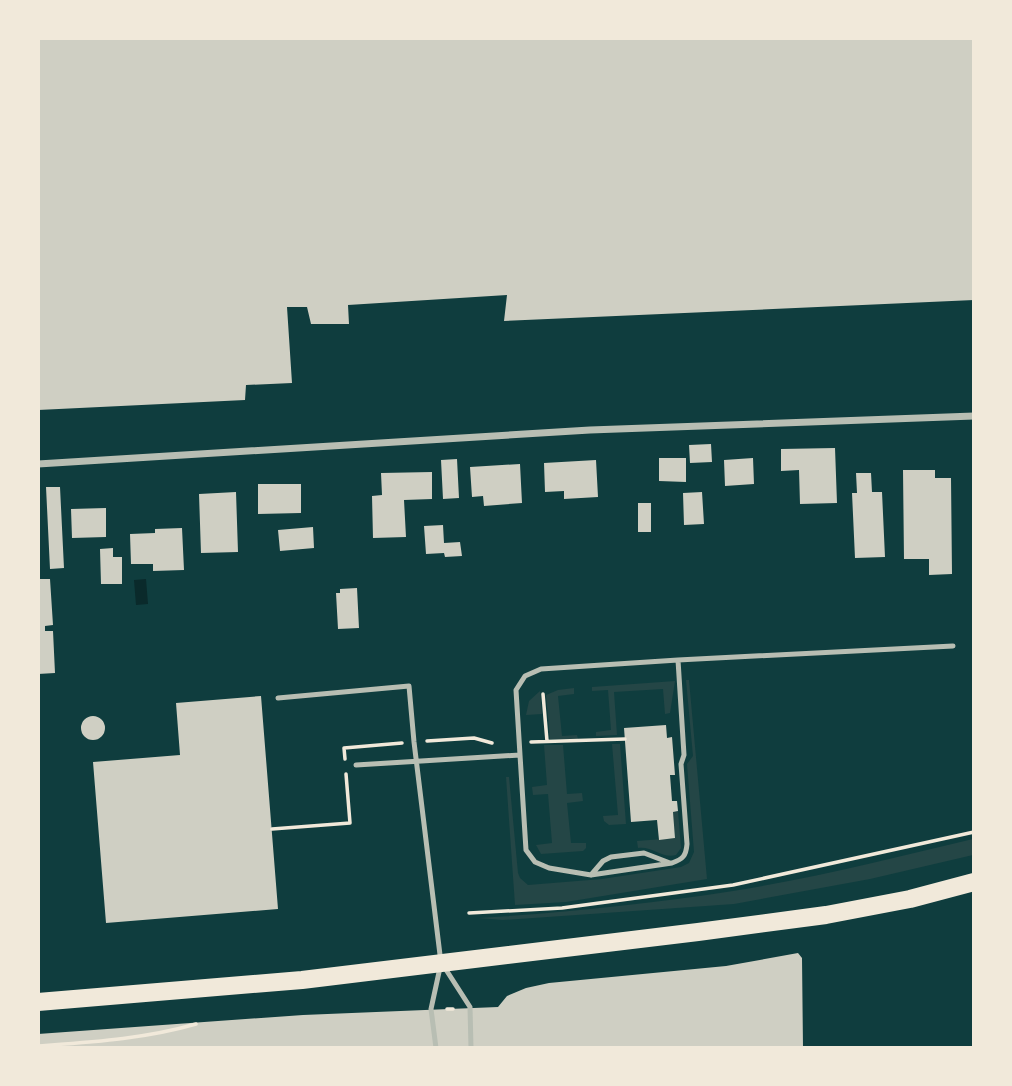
<svg xmlns="http://www.w3.org/2000/svg" width="1012" height="1086" viewBox="0 0 1012 1086" font-family="'Exo 2',sans-serif">
	<style>
		.green { fill: #244646 }
		.water { fill: #0a2a2b }
		.building { fill: #cfcfc3 }
		.lines { fill: none; stroke-linecap: round; stroke-linejoin: round }
		.path { stroke: #f1e9da; stroke-width: 3.5 }
		.service { stroke: #b8beb3; stroke-width: 5 }
		.minor { stroke: #b8beb3; stroke-width: 7 }
		.primary { stroke: #f1e9da; stroke-width: 18 }
	</style>
	<rect width="100%" height="100%" fill="#0f3d3e"/>
	<path class="green" d="M686 680H689L707 879 566 902 515 905 506 777H509L518 873 520 878 528 885 602 879 681 867 689 863 694 852 687 764 693 756Z
		M675 681 670 713 665 714 663 689 614 692 617 735 596 736V732L611 730 608 690 592 691V687Z
		M574 688V694L558 696 562 736 577 735 578 739H550L546 695 558 690Z
		M540 691 542 714 526 715 529 701Z
		M612 744H620L626 824 609 825 604 821 603 816 618 815Z
		M544 745H563L567 794 582 793 583 801 567 803 571 843H586V848L583 851 541 854 536 845 552 843 548 794 533 795 532 787 547 785Z
		M678 811 681 848 676 855C662 859 653 846 638 848L637 841 675 838 673 812Z
		M973 839V855L870 879 734 904 503 920 478 918C563 913 649 904 733 891 814 878 894 858 973 839Z"/>
	<path class="water" d="M146 579 148 604 136 605 134 580Z"/>
	<path class="building" d="M38 38H974V300L504 321 507 295 348 305 349 324H311L307 307H287L292 383 246 385 245 400 38 410Z
		M711 444 712 462 690 463 689 445Z
		M835 448 837 503 800 504 799 470 781 471V449Z
		M659 458H686V482L659 481Z
		M753 458 754 484 725 486 724 460Z
		M457 459 459 498 443 499 441 460Z
		M596 460 598 497 564 499V491L545 492 544 463Z
		M520 464 522 503 484 506 483 496 472 497 470 467Z
		M903 470H935V478H951L952 574 929 575V559H904Z
		M432 472V499L404 500 406 537 373 538 372 496 382 495 381 473Z
		M856 473H871L872 492H882L885 557 855 558 852 493H857Z
		M258 484H301V513L258 514Z
		M46 487H60L64 568 50 569Z
		M236 492 238 552 201 553 199 494Z
		M702 492 704 524 684 525 683 493Z
		M638 503H651V532H638Z
		M106 508V537L72 538 71 509Z
		M443 525 444 543 460 542 462 556 445 557 444 553 426 554 424 526Z
		M313 527 314 548 280 551 278 530Z
		M182 528 184 570 153 571V564H131L130 534 155 533V529Z
		M113 548V557H122V584H101L100 549Z
		M38 579H50L53 625 45 626V631H53L55 673 38 674Z
		M357 588 359 628 338 629 336 593H340V589Z
		M261 696 278 909 106 923 93 762 180 755 176 703Z
		M81 728a12 12 0 1 1 24 0a12 12 0 1 1-24 0Z
		M666 725 667 738 672 737 675 775H670L672 801H677L678 811 673 812 675 838 659 840 657 820 631 822 624 728Z
		M798 953 802 958 803 1048H38V1034L303 1015 498 1007 507 996 526 988 549 983 726 966Z"/>
	<g class="lines">
		<path class="path" d="M543 694 547 741
			M427 741 474 738 492 743
			M531 742 625 739
			M345 759 344 748 402 743
			M272 829 350 823 346 774
			M469 913 562 908 733 885 974 832
			M447 1009H453
			M38 1046C92 1042 144 1039 196 1024"/>
		<path class="service" d="M278 698 409 686 414 742 441 963 431 1009 436 1048
			M520 755 526 850 535 862 549 868 591 875 672 863C683 859 686 856 687 844L681 764 684 755 678 660
			M356 765 520 755 516 690 525 676 541 669 678 660 953 646
			M591 875 603 861 611 857 644 853 670 863
			M443 965 470 1007 471 1048"/>
		<path class="minor" d="M38 464 590 430 974 416"/>
		<path class="primary" d="M38 1002 302 980 698 932 826 915 910 899 974 882"/>
	</g>
	<rect width="1012" height="1086" fill="none" stroke="#f1e9da" stroke-width="80"/>
</svg>
